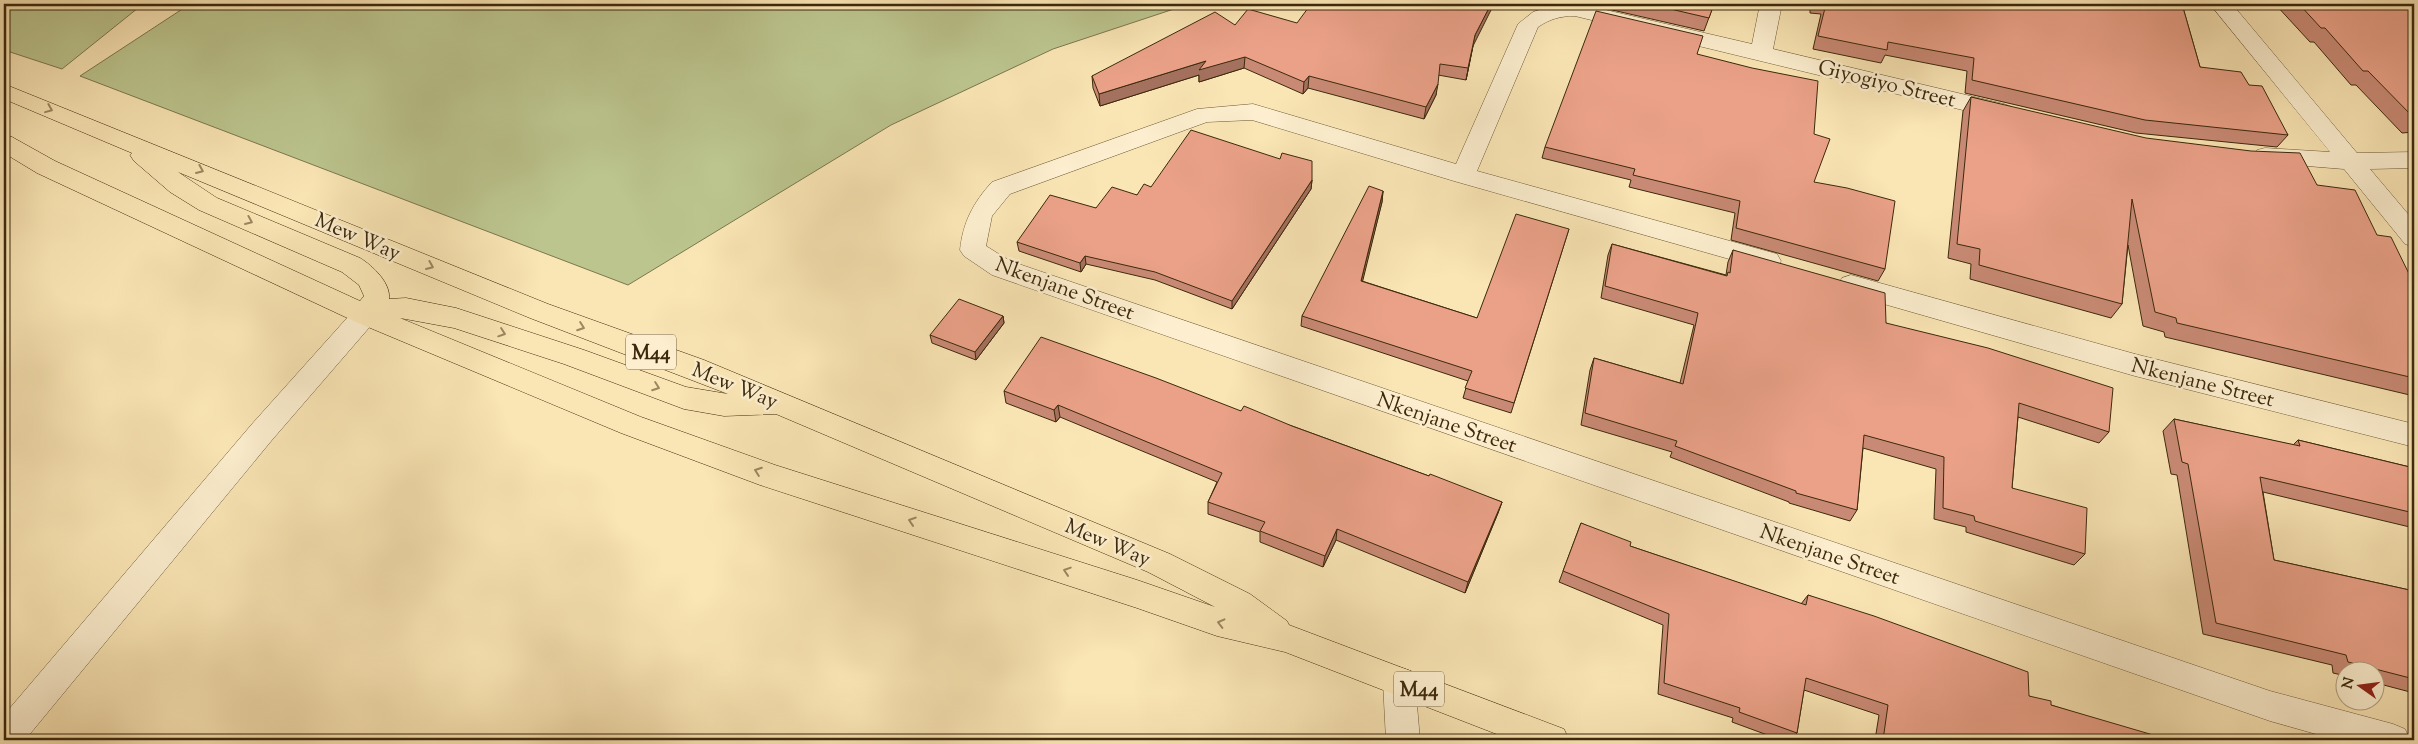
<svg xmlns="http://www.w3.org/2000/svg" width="2418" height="744" viewBox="0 0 2418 744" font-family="'Sorts Mill Goudy',serif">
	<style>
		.green { fill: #bcc58e; stroke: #7c774d }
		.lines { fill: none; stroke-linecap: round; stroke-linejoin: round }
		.service-casing { stroke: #6c5836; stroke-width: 1 }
		.minor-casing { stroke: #6c5836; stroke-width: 1 }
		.primary-casing { stroke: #3c290c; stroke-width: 1 }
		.service { fill: #fceece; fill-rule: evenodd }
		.minor { fill: #fceece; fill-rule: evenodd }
		.primary { fill: #fae5b4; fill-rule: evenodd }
		.wall { fill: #c98a75; stroke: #3c290c }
		.shaded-wall { fill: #a4715f; stroke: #3c290c }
		.building { fill: #eaa188; stroke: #3c290c }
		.oneway { stroke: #9b8760 }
		.labels { text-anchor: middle; stroke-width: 5; stroke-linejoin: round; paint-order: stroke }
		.shield { fill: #fceece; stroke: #766446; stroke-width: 1 }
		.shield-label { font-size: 20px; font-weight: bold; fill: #3c290c }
		.street-label { font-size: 21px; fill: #3c290c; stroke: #fceece }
	</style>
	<rect width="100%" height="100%" fill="#fae5b4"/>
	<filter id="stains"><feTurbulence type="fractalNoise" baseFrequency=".004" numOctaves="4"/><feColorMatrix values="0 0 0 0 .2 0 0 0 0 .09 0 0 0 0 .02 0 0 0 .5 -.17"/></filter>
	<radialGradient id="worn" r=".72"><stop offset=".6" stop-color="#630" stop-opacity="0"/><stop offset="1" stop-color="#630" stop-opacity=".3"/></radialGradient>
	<path class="green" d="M4 4H143L62 69 4 50Z
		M190 4H1189L1053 49 891 125 628 285 80 76Z"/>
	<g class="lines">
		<g class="service-casing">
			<path id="service" d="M365 305 374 308 378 315 374 322 272 440 25 740H4V715L252 424 356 308Z
				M1399 667 1411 671 1415 682 1420 740H1386L1383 682 1387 671Z"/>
		</g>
		<g class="minor-casing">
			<path id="minor" d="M1558 4H1580L1752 44 1760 4H1782L1773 49 2004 104 2012 107 2016 112 2012 117 2004 120 1575 16C1560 16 1550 19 1538 27L1477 171 1777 254 1781 261 1777 268 1768 270 1454 181 1252 120 1207 122 1010 194 992 216 986 246 1010 261 2270 691 2393 724 2405 729 2410 740H2337L2270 721 992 275 964 256 960 250C963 222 973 203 992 182L1197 109 1253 104 1456 164 1518 24 1533 12Z
				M2210 4H2232L2357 153 2414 152V168L2370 169 2414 221V247L2405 244 2344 169 2257 162 2253 156 2257 150 2265 148 2330 152Z
				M1851 275 2135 354 2414 424V447L2135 376 1842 292 1838 285 1842 278Z"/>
		</g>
		<g class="primary-casing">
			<path id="primary" d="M4 84 548 304 704 360 1170 554 1250 594 1287 621 1289 625 1564 729 1569 740H1512L1285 652 1217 636 1137 608 760 485 621 433 356 322 37 173 4 153V135L12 137 55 161 360 301 364 296 359 285 342 272 199 210 170 192 134 161 130 155 132 153 4 99ZM178 172 530 318 728 394 686 387 584 350 456 308 406 298 389 299C391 283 373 266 360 258L217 198ZM400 318 454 328 564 364 684 409 724 416 776 414 1148 572 1215 607 1137 580 775 465 641 417Z"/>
		</g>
		<use href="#service" class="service"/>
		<use href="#minor" class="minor"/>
		<use href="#primary" class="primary"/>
	</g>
	<path class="wall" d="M1600 4H1714L1704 31 1599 7Z
		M1810 4H2182L2200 67 2249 85 2288 135 2277 147 2136 133 1965 93 1967 71 1885 55 1881 63 1813 49 1821 14 1810 13Z
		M2275 4H2414V132L2402 133 2356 85H2351L2314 42H2310Z
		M1235 25 1473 46 1466 80 1438 75 1436 95 1424 119 1308 88 1303 94 1244 68 1199 82V75L1100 106 1093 88 1092 76Z
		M1697 54 1814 182 1885 269 1878 281 1731 240 1735 213 1629 187 1631 180 1542 158 1545 147Z
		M1971 97 2317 185 2377 235 2414 284V396L2165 337 2164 332 2143 326 2128 245 2122 304 2111 318 1970 279 1971 264 1948 258 1963 111Z
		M1312 180 1311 189 1232 309 1155 280 1086 264 1081 272 1019 251 1017 242 1096 208 1137 195 1151 187Z
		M1383 191 1382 202 1362 281 1477 318 1569 229 1511 413 1463 398 1468 381 1301 326 1302 316Z
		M1612 244 1726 275 1728 262 1733 250 1886 323 2109 432 2099 443 2018 417 2012 488 2085 554 2074 565 1966 532V527L1934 519 1936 469 1863 448 1857 510 1850 521 1789 503V502L1670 457 1672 452 1581 425 1590 370 1594 358 1680 383 1694 325 1601 298 1608 255Z
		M1003 316 1004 323 976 360 932 343 930 335Z
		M1004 391 1241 411 1292 426 1429 476 1502 502 1498 513 1465 593 1336 540 1323 567 1260 542V532L1208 514V502L1217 482 1060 417 1056 422 1006 403Z
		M2174 419 2293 445 2298 440 2414 468V528L2263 492 2274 560 2414 591V693L2376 683V672H2346V676L2333 673 2332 665 2203 634 2177 475 2171 474 2163 431Z
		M1581 523 1630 546 1801 604 1808 595 2029 696 2051 705 2160 740H1875L1879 715 1804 690 1797 733 1791 740H1781L1732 722 1733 718 1658 694 1663 625 1559 582Z"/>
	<path class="shaded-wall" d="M1491 4H1494L1473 46 1466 80 1475 35Z
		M1245 57 1244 68 1199 82V75L1100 106 1099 94 1206 61Z
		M1309 76 1308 88 1303 94 1304 82Z
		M1438 84 1436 95 1424 119 1426 107Z
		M1312 180 1311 189 1232 309V301Z
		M1383 191 1382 202 1360 292 1361 281Z
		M1085 256 1086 264 1081 272 1080 263Z
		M1003 316 1004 323 976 360 975 352Z
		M1058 405 1060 417 1056 422 1054 410Z
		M1502 502 1498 513 1465 593 1468 582Z
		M1337 529 1336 540 1323 567 1325 556Z"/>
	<path class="building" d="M1311 4H1491L1475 35 1468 68 1440 64 1438 84 1426 107 1309 76 1304 82 1245 57 1199 70 1206 61 1099 94 1092 76 1215 12 1235 25 1248 9 1297 23Z
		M1649 4H1714L1709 18Z
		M1826 4H2182L2200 67 2241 72 2249 85 2262 86 2288 135 2145 120 1972 80 1974 58 1888 42 1887 50 1818 36Z
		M2299 4H2414V118L2368 71H2363L2325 28H2321Z
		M1596 11 1703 36 1697 54 1752 68 1818 81 1814 134 1830 139 1814 182 1847 188 1895 201 1885 269 1736 228 1740 201 1633 175 1635 169 1545 147Z
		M1971 97 2146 138 2251 151 2300 153 2317 185 2355 190 2377 235 2391 237 2414 284V378L2177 323 2176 318 2155 312 2132 199 2122 304 1979 265 1980 249 1957 244Z
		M1191 130 1280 159 1282 153 1312 161V180L1232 301 1155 272 1085 256 1080 263 1017 242 1050 195 1096 208 1112 187 1137 195 1144 184 1151 187Z
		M1369 186 1383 191 1361 281 1477 318 1516 214 1569 229 1514 403 1465 388 1472 371 1302 316Z
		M1612 244 1727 276 1728 272 1730 273 1733 250 1885 293 1886 323 1988 348 2113 388 2109 432 2019 403 2012 488 2087 508 2085 554 1975 521 1974 516 1943 508 1944 457 1864 435 1857 510 1796 493V491L1675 446 1677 441 1585 413 1594 358 1683 384 1698 313 1605 286Z
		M959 299 1003 316 975 352 930 335Z
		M1041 337 1156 378 1241 411 1244 406 1292 426 1429 476 1430 474 1502 502 1468 582 1337 529 1325 556 1260 531 1265 522 1208 502 1222 473 1058 405 1054 410 1004 391Z
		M2174 419 2300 446 2298 440 2414 468V513L2260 477 2274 560 2414 591V679L2348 662 2346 655 2216 623 2188 464 2182 462Z
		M1581 523 1631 542 1630 546 1806 605 1808 595 1874 616 2028 672 2029 696 2051 701V705L2160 737V740H1883L1888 705 1806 678 1797 733 1739 712 1740 708 1664 683 1669 614 1563 571Z"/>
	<defs><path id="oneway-chevron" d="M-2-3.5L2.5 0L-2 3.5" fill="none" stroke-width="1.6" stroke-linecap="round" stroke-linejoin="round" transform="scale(1.25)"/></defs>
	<g class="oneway">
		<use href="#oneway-chevron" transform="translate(49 109) rotate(22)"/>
		<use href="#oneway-chevron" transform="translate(200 170) rotate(23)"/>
		<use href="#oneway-chevron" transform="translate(249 221) rotate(23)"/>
		<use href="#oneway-chevron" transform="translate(430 266) rotate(23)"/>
		<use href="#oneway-chevron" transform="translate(581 327) rotate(20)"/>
		<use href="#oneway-chevron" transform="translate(502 333) rotate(19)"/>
		<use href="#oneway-chevron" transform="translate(656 387) rotate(20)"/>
		<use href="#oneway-chevron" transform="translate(758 471) rotate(-160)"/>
		<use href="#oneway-chevron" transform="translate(912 521) rotate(-162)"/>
		<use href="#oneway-chevron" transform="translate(1067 571) rotate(-162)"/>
		<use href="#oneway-chevron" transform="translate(1221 623) rotate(-166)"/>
	</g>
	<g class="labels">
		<g class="shield">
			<rect x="626" y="334.5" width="50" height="35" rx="4"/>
			<rect x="1394" y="671.5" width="50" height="35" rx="4"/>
		</g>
		<g class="shield-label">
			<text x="651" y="359">M44</text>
			<text x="1419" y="696">M44</text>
		</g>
		<g class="street-label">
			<text transform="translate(1887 83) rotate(14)" y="7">Giyogiyo Street</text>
			<text transform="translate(358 236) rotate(23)" y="7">Mew Way</text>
			<text transform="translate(1065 288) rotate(20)" y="7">Nkenjane Street</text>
			<text transform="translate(2203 382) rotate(14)" y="7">Nkenjane Street</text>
			<text transform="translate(735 385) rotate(22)" y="7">Mew Way</text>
			<text transform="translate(1447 422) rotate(19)" y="7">Nkenjane Street</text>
			<text transform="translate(1108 542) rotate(23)" y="7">Mew Way</text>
			<text transform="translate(1830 554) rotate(19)" y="7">Nkenjane Street</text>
		</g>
	</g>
	<rect width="2418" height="744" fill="none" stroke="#fae5b4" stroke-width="20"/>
	<rect x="5" y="5" width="2408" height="734" fill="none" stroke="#3c290c" stroke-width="2.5"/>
	<rect x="10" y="10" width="2398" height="724" fill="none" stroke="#3c290c"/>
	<g transform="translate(2360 686) rotate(284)"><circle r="24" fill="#fceece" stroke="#af9f80"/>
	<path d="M0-4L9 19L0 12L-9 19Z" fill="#8f2418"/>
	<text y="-8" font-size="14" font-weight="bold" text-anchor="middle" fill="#3c290c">N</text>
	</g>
	<rect width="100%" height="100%" filter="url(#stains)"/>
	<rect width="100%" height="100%" fill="url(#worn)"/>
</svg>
